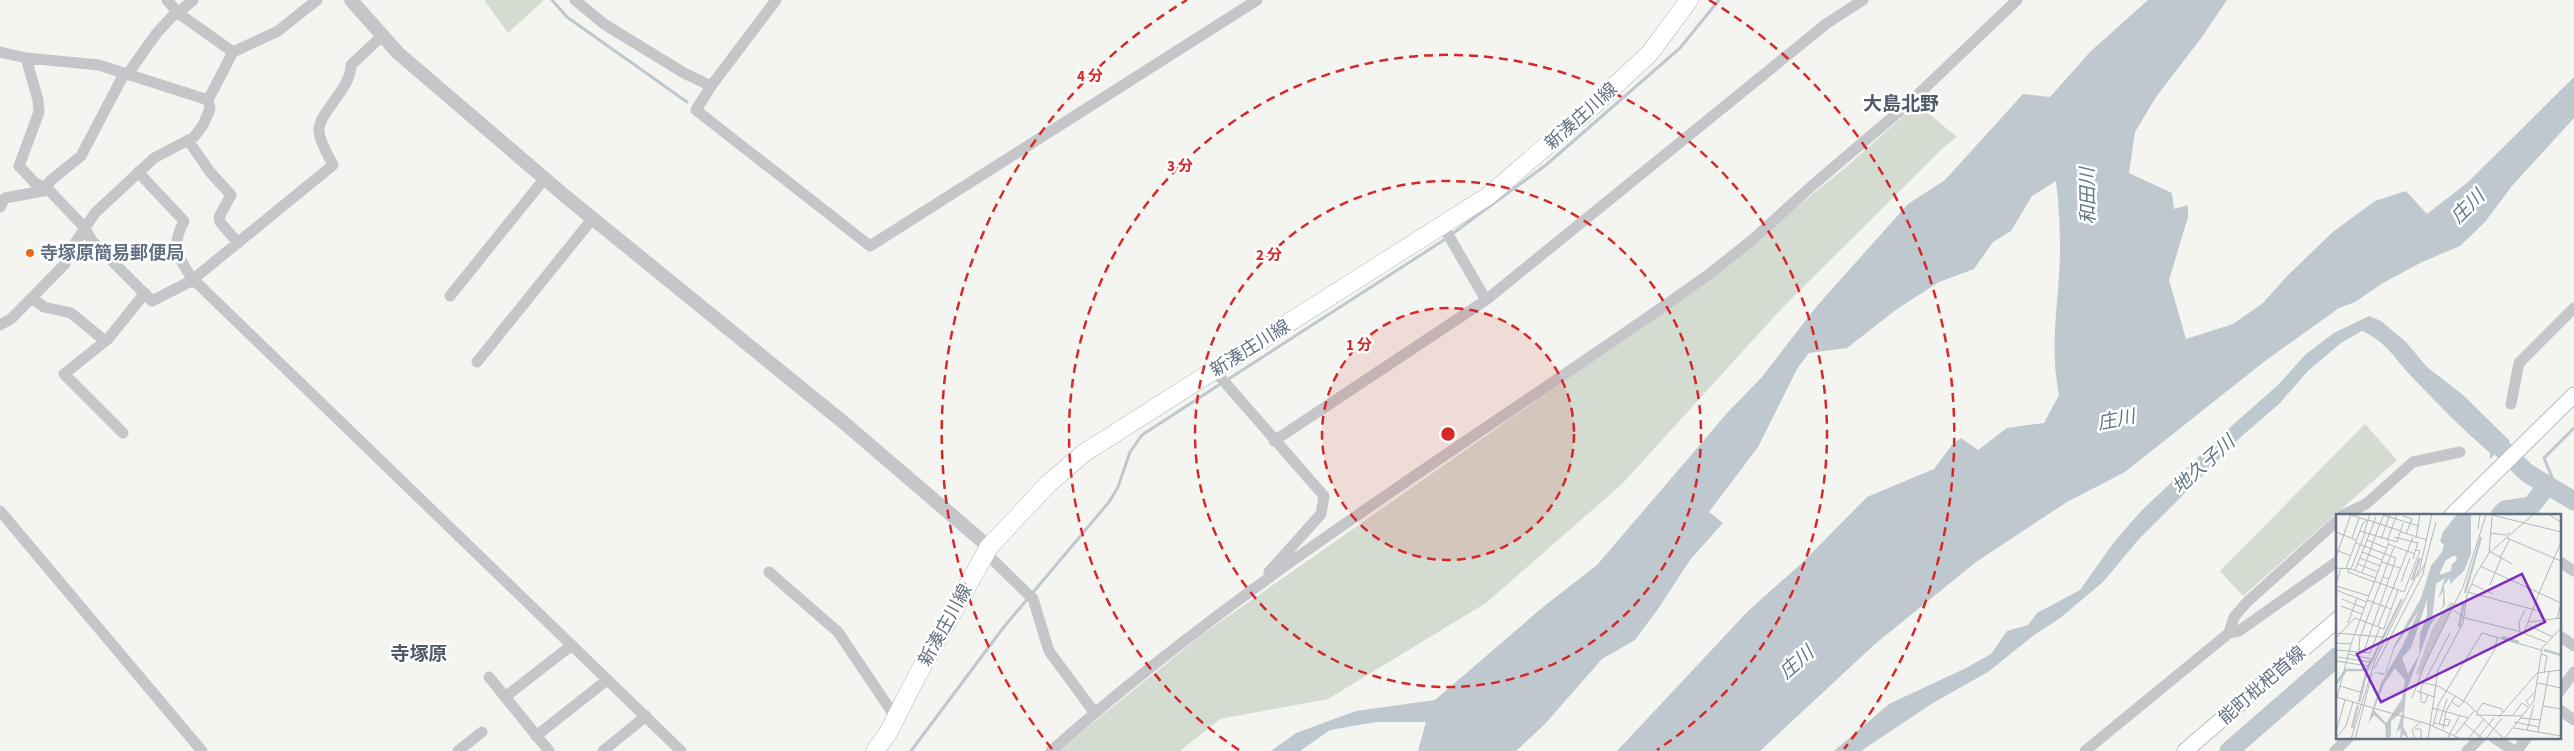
<svg xmlns="http://www.w3.org/2000/svg" width="2574" height="751" viewBox="0 0 2574 751" font-family="'Source Sans 3','Noto Sans JP',sans-serif">
	<style>
		.green { fill: #d4dcd1 }
		.water { fill: #bfc8ce }
		.lines { fill: none; stroke-linecap: round; stroke-linejoin: round }
		.stream { stroke: #bfc8ce; stroke-width: 3 }
		.river { stroke: #bfc8ce; stroke-width: 19 }
		.secondary-casing { stroke: #b8bbc0; stroke-width: 17 }
		.primary-casing { stroke: #b6b9be; stroke-width: 19 }
		.minor { stroke: #c4c6ca; stroke-width: 11 }
		.tertiary { stroke: #c4c6ca; stroke-width: 14 }
		.secondary { stroke: #fff; stroke-width: 15 }
		.primary { stroke: #fff; stroke-width: 18 }
		.ring { fill: none; stroke: #d62828; stroke-width: 2.5; stroke-dasharray: 9 6 }
		.poi-dot { fill: #ec6619; stroke: #fff; stroke-width: 2 }
		.labels { text-anchor: middle; stroke-width: 5; stroke-linejoin: round; paint-order: stroke }
		.street-label { font-size: 18px; fill: #627083; stroke: #fff }
		.poi-label { font-size: 18px; font-weight: bold; fill: #627083; stroke: #fff; text-anchor: start }
		.neighbourhood-label { font-size: 19px; font-weight: bold; fill: #505a68; stroke: #fff }
		.water-label { font-size: 19px; font-style: italic; fill: #627987; stroke: #fff }
		.inset-river { fill: none; stroke: #bfc8ce; stroke-width: 2.5 }
		.inset-road { fill: none; stroke: #b1b8be; stroke-width: 1 }
		.view { fill: #7b2cbf; fill-opacity: 0.15; stroke: #7b2cbf; stroke-width: 2.5 }
		.inset-edge { fill: none; stroke: #627083; stroke-width: 2.5 }
		.centre { fill: #d62828; stroke: #fff; stroke-width: 2.5 }
		.ring-label { font-size: 15px; text-anchor: middle; font-weight: bold; fill: #d62828; stroke: #fff; stroke-width: 5; stroke-linejoin: round; paint-order: stroke }
	</style>
	<rect width="100%" height="100%" fill="#f4f5f0"/>
	<path class="green" d="M484 0H542L543 1 508 33Z
		M1917 104 1957 137 1945 146 1782 308 1622 484 1486 603 1328 699 1220 719 1180 751H1058L1203 634 1690 293 1845 168Z
		M2365 424 2397 460 2243 596 2220 571Z"/>
	<path class="water" d="M2148 0H2227L2202 37 2156 97 2135 132 2129 173 2172 193 2174 209 2188 205V217L2169 280 2186 339 2233 324 2263 303 2288 275 2334 231 2375 201 2406 191 2427 214 2467 183 2574 77V118L2512 186 2485 222 2460 246 2422 262 2383 283 2355 302 2339 308 2265 361 2125 472 2067 502 1976 562 1875 644 1760 751H1617L1749 610 1801 564 1867 497 1934 469 1952 445 1961 438 1978 450 2007 428 2044 423 2059 395C2049 346 2059 302 2060 254 2060 229 2059 205 2056 181L2032 196 2011 231 1993 242 1974 269 1939 282 1897 309 1847 348 1809 353 1797 369 1758 447 1709 512 1723 523 1690 560 1658 609 1635 640 1602 659 1544 725 1516 751H1418L1426 722H1376L1330 730 1300 751H1271L1296 733 1356 711 1435 700 1543 607 1597 565 1728 412 1762 377 1816 307 1908 204 1945 180 2023 94 2050 97 2091 51Z
		M2369 316 2381 321 2406 342 2427 367 2463 395 2510 441 2490 459V453C2462 429 2436 402 2410 375 2394 357 2385 341 2362 331L2341 343 2308 371 2279 404 2242 436 2139 539 2103 582 2059 619 2034 635 1988 672 1933 703 1861 751H1834L1889 704 1966 668 1991 654 2007 631 2028 625 2037 613 2080 590 2114 542 2142 510 2236 422 2278 385 2306 354 2334 333Z"/>
	<g class="lines">
		<path class="stream" d="M552 0 567 17 687 102
			M1452 234 1546 165 1680 48 1719 0
			M1227 380 1447 238
			M2547 486 2552 477 2544 458 2574 428
			M911 751 1003 628 1109 502 1118 487 1130 452 1142 435 1222 383"/>
		<path class="river" d="M2485 432 2527 473 2574 501
			M2500 515 2505 510 2531 506 2547 486
			M2229 751 2338 656"/>
		<g class="secondary-casing">
			<path id="secondary" d="M2452 515 2574 395
				M2185 751 2338 619"/>
		</g>
		<g class="primary-casing">
			<path id="primary" d="M875 751 888 733 918 674 989 547 1048 484 1084 453 1488 196 1592 107 1650 53 1689 0"/>
		</g>
		<path class="minor" d="M167 0 178 13 233 52
			M575 0 604 24 684 73 711 86
			M776 0 711 86 696 110 870 246 1257 0
			M178 13 193 0
			M0 52 26 58 99 65 208 100
			M26 58 38 100 39 112 19 166 35 183 47 188 84 227 92 241 152 301 191 281 197 283 681 751
			M127 75 156 34 177 11
			M188 140 210 172 231 195 219 217 220 222 238 243
			M138 172 184 221C170 248 178 256 193 280
			M47 188 50 181 81 156 124 74
			M0 207 5 198 48 190
			M1443 226 1486 300
			M191 281 333 165C328 155 320 142 319 132 317 113 351 90 351 65L382 36
			M450 296 545 178
			M32 298 44 307 71 313 105 341
			M0 325 11 319 65 264 69 252 95 213 154 158 194 137 203 125 210 109 208 100 233 52 278 31 317 0
			M477 362 593 218
			M1214 370 1324 496 1321 514 1269 572
			M2511 404 2519 363 2574 308
			M123 433 64 374 108 339 145 293
			M1274 441 1486 300 1826 24 1863 0
			M0 511 202 751
			M2343 515 2366 504 2413 462 2460 452
			M989 547 991 558 1033 599 1049 651 1094 712
			M2560 562 2574 571
			M769 572 838 632 896 718
			M2229 633 2239 631 2338 561
			M2560 636 2574 646
			M489 677 549 751
			M2560 691 2574 672
			M505 697 572 645
			M2560 710 2574 720
			M536 736 607 680
			M2493 737 2514 751
			M458 751 482 732
			M603 751 646 716
			M1051 751C1253 571 1488 432 1708 275L1752 240 1814 184 1908 104 2017 0
			M2085 751 2229 633 2234 617 2247 602 2338 520
			M2335 751 2349 737
			M2467 751 2481 737
			M2517 751 2527 737"/>
		<path class="tertiary" d="M351 0 398 53 565 196 843 422 989 547"/>
		<use href="#secondary" class="secondary"/>
		<use href="#primary" class="primary"/>
	</g>
	<circle cx="1448" cy="434" r="126" fill="#d62828" fill-opacity=".12"/>
	<g class="ring">
		<circle cx="1448" cy="434" r="126"/>
		<circle cx="1448" cy="434" r="253"/>
		<path d="M1239 750A379 379 0 1 1 1657 750"/>
		<path d="M1052 749A506 506 0 0 1 1187 0M1709 0A506 506 0 0 1 1844 749"/>
	</g>
	<circle class="poi-dot" cx="30" cy="253" r="5"/>
	<g class="labels">
		<g class="street-label">
			<text transform="translate(1581 116) rotate(-42)" y="6">新湊庄川線</text>
			<text transform="translate(1250 348) rotate(-32)" y="6">新湊庄川線</text>
			<text transform="translate(945 625) rotate(-61)" y="6">新湊庄川線</text>
			<text transform="translate(2262 685) rotate(-41)" y="6">能町枇杷首線</text>
		</g>
		<g class="poi-label">
			<text x="40" y="259">寺塚原簡易郵便局</text>
		</g>
		<g class="neighbourhood-label">
			<text x="1901" y="110">大島北野</text>
			<text x="419" y="660">寺塚原</text>
		</g>
		<g class="water-label">
			<text transform="translate(2087 196) rotate(-91)" y="7">和田川</text>
			<text transform="translate(2467 206) rotate(-45)" y="7">庄川</text>
			<text transform="translate(2116 419) rotate(-11)" y="7">庄川</text>
			<text transform="translate(2203 464) rotate(-42)" y="7">地久子川</text>
			<text transform="translate(1796 662) rotate(-41)" y="7">庄川</text>
		</g>
	</g>
	<g transform="translate(2336 514)">
		<rect width="225" height="225" fill="#f4f5f0"/>
		<path d="M114 88 119 90 84 161 80 160 96 115Z" fill="#d4dcd1"/>
		<path d="M121 0H135V40L128 57 114 70V64L108 71 109 91 94 112 70 178 67 212 73 225 67 220 65 225H64L65 214 60 219 67 197 55 207V222L50 225 49 211 38 201 32 210 45 169 66 133 83 96 58 135 50 159 47 161 35 158 49 159 58 132 85 84 95 52 106 38 108 31 104 27 107 18ZM119 41 121 46 116 50 115 57 103 61 110 46ZM109 64 102 85 107 77V91L102 102 96 106 100 70ZM91 86V101L84 120 83 141 72 160 66 144 75 134ZM59 154 69 166 66 185 50 209 38 196 48 170Z" fill="#bfc8ce" fill-rule="evenodd"/>
		<path class="inset-river" d="M76 66 84 44M129 79 145 23M123 113 128 88M166 123 183 128M208 136 225 141M31 156 66 85M0 170 10 156H32M23 188 31 156M16 214 22 191"/>
		<path class="inset-road" d="M12 0 31 6M152 0 225 18M212 0 225 8M47 1 83 12M67 2 76 5 70 20M142 15 144 0M24 17 61 28 67 9M0 18 20 26M65 18 91 26M28 19 34 0M154 19 170 21 174 18M33 21 40 3M39 23 48 0M58 23 82 29M16 24 23 4M80 24 84 0M171 24 225 47M45 25 54 0M31 26 51 34M51 27 61 0M20 29 60 44 53 65M52 30 79 40M0 36 15 42M26 38 46 46M155 38 176 50M153 39 156 3M0 43 15 0M24 44 44 52M164 44 174 25M77 45 82 28M46 48 64 54M22 50 42 58M144 52 225 89M0 54 15 55 40 64M10 54 27 9 32 6 65 17M13 54 12 58 38 68M15 55 29 19M19 56 33 21M26 59 39 23M81 63 89 50 100 8M38 67 68 78 84 37 80 36M65 68 74 44M0 70 5 54M136 70 157 80M154 71 165 44M0 72 33 82M0 76 31 88M132 78 203 97 206 105M203 79 225 28M6 85 28 94M31 86 55 95M5 92 26 100M117 96 129 104 182 117 210 128M221 105 225 89M193 108 225 104M12 109 21 84M42 112 77 23M193 112 217 123M184 117 183 108 189 96M0 119 46 123 49 121M188 119 203 79M25 121 58 33M33 122 53 65 47 63M0 124 19 104 48 115 62 76M0 129 15 130M0 136 34 139 44 113M23 137 24 121M28 138 33 122M205 140 211 142 208 159M2 143 34 148M0 147 32 152 35 145 12 140M38 155 87 60 89 50M88 169 102 172 131 189 168 225M202 169 225 174M4 172 27 179M81 177 98 183M92 181 89 189 85 188V174L114 119M0 183 92 210 125 225M76 184 90 147 127 73 150 1M0 187 15 130 53 28M116 188 123 193 127 188 159 135 161 124M193 191 190 187 198 179M207 192 225 195M96 194 133 204M140 199 147 189 166 195V198M140 201 186 202M177 201 186 189 192 193M163 203 201 159 225 156M185 204 204 206M178 208 203 213M98 209 112 212 114 206 109 205M128 209 147 225M103 210 111 185M97 212 103 189 146 119 205 136M178 214 225 222M79 215H85V225M107 215 110 197 119 182M191 216 198 191M0 218 9 186M202 218 213 158M119 221 138 197M0 224 10 212 17 188M15 225 39 146 84 54 96 0M19 225 36 160M79 225 76 216 84 208M92 225 102 156 127 109 131 81 140 60 153 39 198 0M111 225 124 201M132 225 148 205M141 225 158 204M150 225 166 204M168 225 198 187 206 134 225 114"/>
		<path class="view" d="M186 60 209 108 45 188 21 140Z"/>
		<rect width="225" height="225" class="inset-edge"/>
	</g>
	<circle cx="1448" cy="434" r="8" class="centre"/>
	<g class="ring-label">
		<text x="1090" y="81">4 分</text>
		<text x="1180" y="171">3 分</text>
		<text x="1269" y="260">2 分</text>
		<text x="1359" y="350">1 分</text>
	</g>
</svg>
